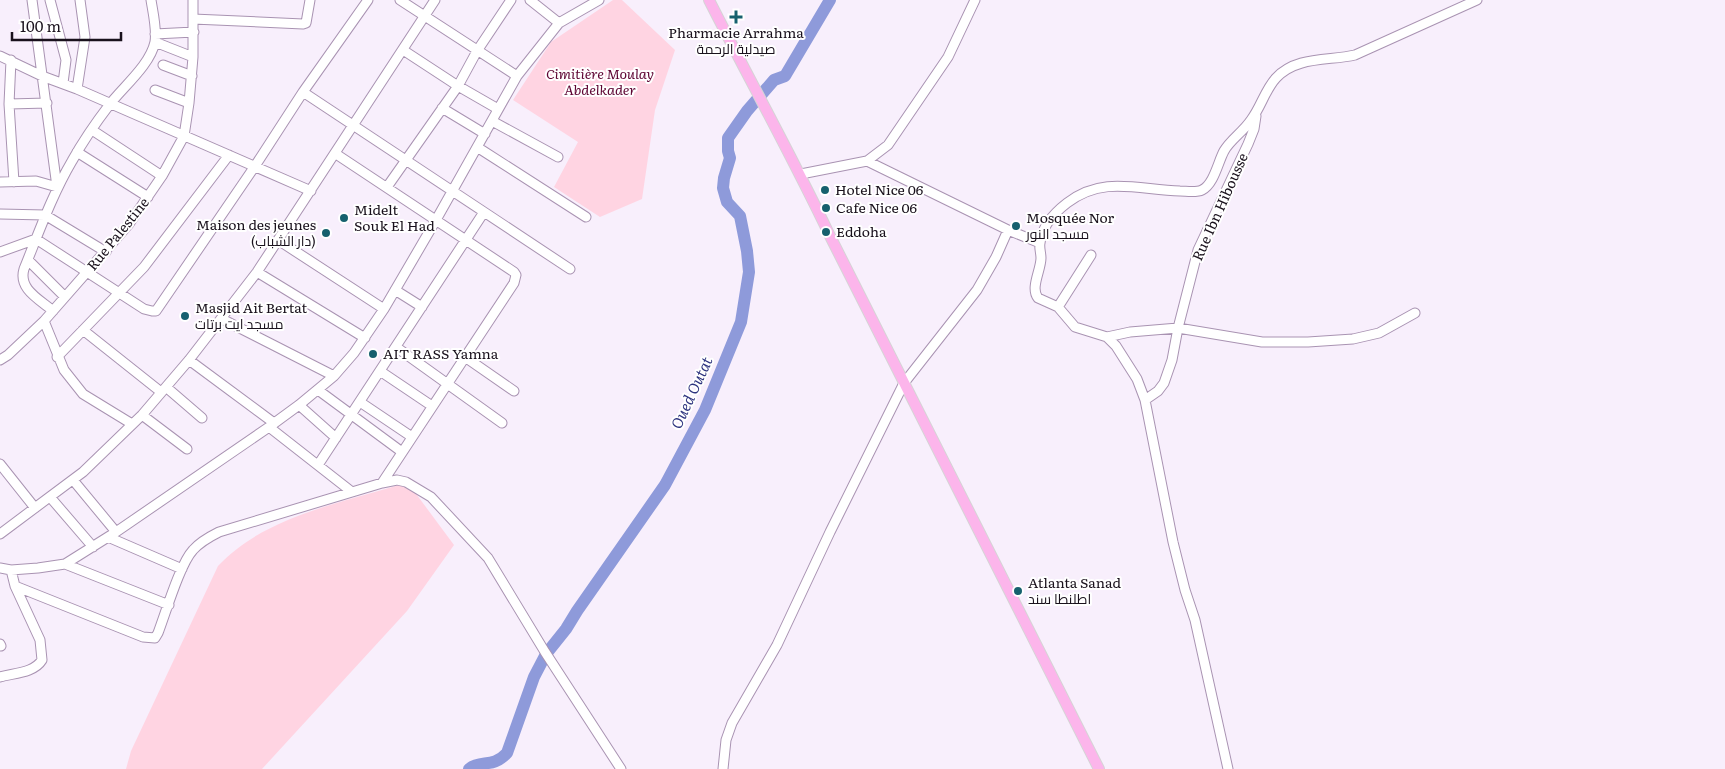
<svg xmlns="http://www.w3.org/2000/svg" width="1725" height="769" viewBox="0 0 1725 769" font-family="Literata,Cairo,serif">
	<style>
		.green { fill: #ffd4e2 }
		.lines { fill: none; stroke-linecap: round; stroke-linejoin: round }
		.river { stroke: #8e9ada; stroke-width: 12 }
		.minor-casing { stroke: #a993b2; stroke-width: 11 }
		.major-casing { stroke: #d6d4d6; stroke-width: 12 }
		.minor { stroke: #fff; stroke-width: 9 }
		.major { stroke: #fcb5eb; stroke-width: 10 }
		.poi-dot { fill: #16616e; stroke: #fff; stroke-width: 2 }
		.labels { text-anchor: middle; stroke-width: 4; stroke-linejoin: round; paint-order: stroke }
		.poi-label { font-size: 14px; fill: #19111c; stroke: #fff; text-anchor: start }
		.park-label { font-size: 14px; font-style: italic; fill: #5d0432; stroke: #fff }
		.street-label { font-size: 14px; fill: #19111c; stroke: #fff }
		.water-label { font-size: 15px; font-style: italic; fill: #2e347f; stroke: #fff }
	</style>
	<rect width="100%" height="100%" fill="#f8effc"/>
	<path class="green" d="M613 0H622L675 50 655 110 642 199 600 217 554 187 578 142 513 100 551 42Z
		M399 485 414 491 454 545 407 611 262 769H126L131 751 218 566C264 517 337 504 399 485Z"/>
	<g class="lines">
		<path class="river" d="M469 769C481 759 492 769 507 753L534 677 546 654 566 629 577 611 665 485 705 410 741 322 749 272 747 251 740 216 727 202 723 188 724 178 730 158 728 151V138L747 111 774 80 785 76 830 0"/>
		<g class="minor-casing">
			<path id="minor" d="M50 0 66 60 63 83
				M400 0 517 76
				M530 0 559 23
				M193 19 303 24 306 23 310 0
				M155 34 194 32
				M155 42 193 57
				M403 50 458 86 498 109
				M0 56 42 76 77 89 311 191
				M11 60 9 104 14 182
				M163 65 192 76
				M77 89 85 37 80 0
				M155 90 189 103
				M303 92 570 269
				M9 104 47 103
				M442 108 485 134
				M492 121 558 157
				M92 130 162 176
				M477 147 586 217
				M77 152 148 197
				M336 154 514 272 516 275 514 283 382 483
				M867 161 1008 230 1040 243
				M801 174 867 161 888 145 948 57 975 0
				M0 182 36 181 57 187 32 0
				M387 187 458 86 477 51 511 0
				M0 214 45 215 106 252
				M278 240 384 309
				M0 252 36 239 144 309 152 311H156L255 166 303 92 368 0
				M28 260 65 297
				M257 272 365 338
				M395 290 422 307
				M1058 307 1091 255
				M53 311C39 299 18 289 24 269 39 232 52 195 72 161 83 141 97 121 110 104 124 86 150 65 155 42 157 29 153 13 151 0
				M222 319 334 376
				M83 330 161 392
				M1107 337 1130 332 1178 328 1262 342H1308L1353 339 1379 333 1415 313
				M396 347 502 423
				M57 357 144 267 229 155
				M465 357 514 391
				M0 360 8 355 44 321
				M189 360 274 423
				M380 371 432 406
				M166 387 202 418
				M318 390 402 452
				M1145 400 1158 391 1164 383 1172 360 1178 328 1198 250 1248 144 1254 129 1256 116
				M360 402 412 437
				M299 405 336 438
				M142 415 187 449
				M132 424 83 394 64 370 44 321 129 224 162 176 184 136 189 103 193 57V0
				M269 427 352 492
				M0 464 35 508
				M318 465 484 212
				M73 480 116 532
				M50 497 93 547
				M0 534 83 472 142 415 189 360 257 272 435 0
				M108 537 182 569
				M65 564 169 605
				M0 568 11 570 38 568 65 564 116 532 269 427 299 405 334 376 354 353 384 309 436 220 517 76 559 23 599 0
				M15 586 143 637 155 638 158 633C166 612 180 564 193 550 200 542 209 537 219 532L382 483 397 480 406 482 431 497 488 558 545 652 621 769
				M0 644 1 646
				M0 677C14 673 34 673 42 660L40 640 15 586 11 570
				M723 769 726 740 732 723 777 645 830 532 904 383 977 290 996 257 1008 230
				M1228 769 1195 620 1185 590 1173 542 1145 400 1137 379 1116 346 1107 337 1075 327 1058 307 1038 298C1030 288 1041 270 1041 258 1041 253 1039 248 1040 243 1042 226 1054 213 1067 203 1103 175 1139 190 1180 191 1186 191 1196 193 1202 190 1214 184 1218 162 1224 151 1230 140 1243 132 1251 120 1261 107 1265 90 1276 78 1296 56 1329 61 1355 55L1477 0"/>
		</g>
		<g class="major-casing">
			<path id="major" d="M709 0C749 79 792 156 830 236L1099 769"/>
		</g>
		<use href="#minor" class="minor"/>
		<use href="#major" class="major"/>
	</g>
	<g class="poi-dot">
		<path d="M733.5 9.5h5v5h5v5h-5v5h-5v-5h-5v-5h5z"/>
		<circle cx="825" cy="190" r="5"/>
		<circle cx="826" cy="208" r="5"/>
		<circle cx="344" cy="218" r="5"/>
		<circle cx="1016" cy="226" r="5"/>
		<circle cx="826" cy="232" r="5"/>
		<circle cx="326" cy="233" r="5"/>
		<circle cx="185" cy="316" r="5"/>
		<circle cx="373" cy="354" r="5"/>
		<circle cx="1018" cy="591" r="5"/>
	</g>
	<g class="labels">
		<g class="poi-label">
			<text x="736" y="38" text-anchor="middle">Pharmacie Arrahma<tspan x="736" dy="16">صيدلية الرحمة</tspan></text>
			<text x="835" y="195">Hotel Nice 06</text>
			<text x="836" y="213">Cafe Nice 06</text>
			<text x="354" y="215">Midelt<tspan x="354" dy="16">Souk El Had</tspan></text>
			<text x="1026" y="223">Mosquée Nor<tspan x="1026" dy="16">مسجد النور</tspan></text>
			<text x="316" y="230" text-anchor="end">Maison des jeunes<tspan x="316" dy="16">(دار الشباب)</tspan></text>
			<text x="836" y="237">Eddoha</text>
			<text x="195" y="313">Masjid Ait Bertat<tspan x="195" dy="16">مسجد ايت برتات</tspan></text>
			<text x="383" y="359">AIT RASS Yamna</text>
			<text x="1028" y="588">Atlanta Sanad<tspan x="1028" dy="16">اطلنطا سند</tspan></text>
		</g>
		<g class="park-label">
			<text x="600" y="79">Cimitière Moulay<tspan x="600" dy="16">Abdelkader</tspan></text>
		</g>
		<g class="street-label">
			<text transform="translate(1220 207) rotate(-66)" y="5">Rue Ibn Hibousse</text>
			<text transform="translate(118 234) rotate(-51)" y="5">Rue Palestine</text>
		</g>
		<g class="water-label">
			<text transform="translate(692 393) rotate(-65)" y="5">Oued Outat</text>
		</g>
	</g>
	<path d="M12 32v8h109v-8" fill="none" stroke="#19111c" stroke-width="2.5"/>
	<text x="20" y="32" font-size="15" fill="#19111c" stroke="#ffffff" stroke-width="4" paint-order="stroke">100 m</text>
</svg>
